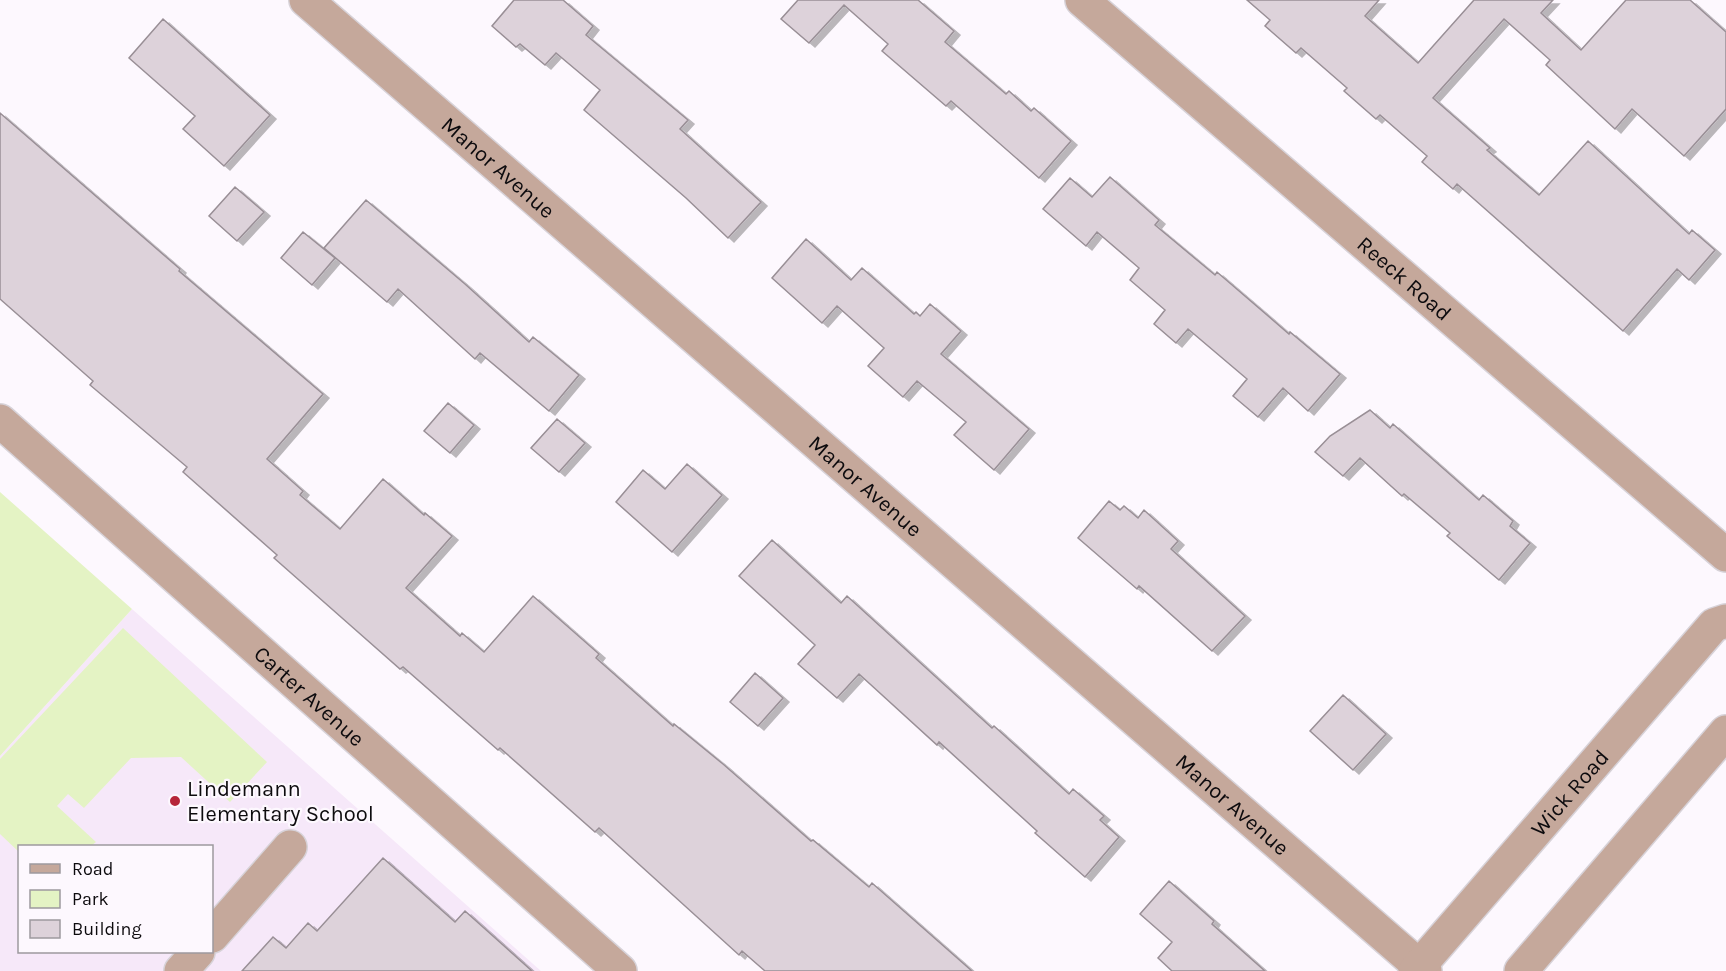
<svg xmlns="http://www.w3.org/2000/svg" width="1726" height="971" viewBox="0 0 1726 971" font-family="Karla,sans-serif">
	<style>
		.built { fill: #f6e8f9; fill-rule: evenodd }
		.park { fill: #e4f3c4 }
		.building { fill: #ddd2da; stroke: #998f96; stroke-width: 1.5; filter: url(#shadow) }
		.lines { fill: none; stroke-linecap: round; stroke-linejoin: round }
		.minor-casing { stroke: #d7d2d8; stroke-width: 36 }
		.minor { stroke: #c5a89b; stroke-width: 33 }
		.poi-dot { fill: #b6253a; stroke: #fdf8fe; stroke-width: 2 }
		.labels { text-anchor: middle; stroke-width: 4.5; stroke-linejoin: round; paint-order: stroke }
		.street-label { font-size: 22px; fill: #0d0b0e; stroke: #fdf8fe }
		.poi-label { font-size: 22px; fill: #0d0b0e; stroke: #fdf8fe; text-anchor: start }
	</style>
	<defs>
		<filter id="shadow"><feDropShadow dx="6" dy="4" stdDeviation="0" flood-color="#0004"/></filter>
	</defs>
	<rect width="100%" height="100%" fill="#fdf8fe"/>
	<path class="built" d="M132 609 541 971H0V756ZM20 846H212V952H20Z"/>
	<path class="park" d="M0 492 132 609 0 756Z
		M123 628 267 762 230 802 181 757 131 758 84 808 68 794 57 806 96 842 91 846H20L19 852 0 834V759Z"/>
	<path class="building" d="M514 0H563L593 26 586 35 688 120 680 129 761 202 728 238 686 198 584 110 600 90 556 53 545 65 520 44 516 47 492 26Z
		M798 0H918L954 31 945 42 1006 94 1009 91 1031 111 1034 108 1071 141 1039 178 951 101 946 106 882 51 888 44 844 5 809 43 781 19Z
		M1247 0H1379L1365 16 1418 63 1474 0H1553L1541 13 1581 50 1626 0H1690L1726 32V109L1684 156 1632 109 1615 129 1546 65 1550 60 1504 19 1433 98 1490 148 1487 150 1539 195 1588 141 1689 234 1692 230 1715 250 1689 280 1677 269 1623 331 1457 184 1453 189 1422 162 1427 156 1380 115 1376 119 1344 91 1347 88 1301 48 1296 53 1265 26 1270 20Z
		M163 19 270 115 224 166 183 129 195 116 129 58Z
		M0 113 180 269 179 271 323 394 267 459 303 491 300 495 340 529 383 479 424 515 425 513 452 536 406 588 460 636 462 633 484 652 533 596 599 654 596 658 673 726 674 724 723 764 811 841 813 840 869 887 872 883 972 971H765L742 951 739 955 599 828 595 832 500 748 498 750 403 667 400 669 350 625 274 558 277 555 183 472 187 467 90 385 93 381 0 299Z
		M1110 177 1159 220 1155 225 1215 275 1217 272 1289 334 1290 332 1340 374 1308 411 1283 388 1258 417 1233 396 1247 379 1188 329 1176 343 1154 324 1165 310 1130 280 1139 268 1097 232 1086 246 1043 209 1070 178 1092 197Z
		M235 187 264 212 237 241 209 216Z
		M366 200 465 284 529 342 533 337 579 375 549 411 480 353 475 359 398 289 387 302 324 248Z
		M303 232 335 258 312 285 281 258Z
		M806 239 851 280 862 268 914 314 916 312 920 316 930 304 961 331 941 354 1029 429 994 470 954 435 966 422 917 381 903 397 868 366 884 348 837 306 822 323 772 278Z
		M448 403 474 425 450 453 424 431Z
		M1370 410 1390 428 1393 424 1479 500 1483 495 1513 521 1510 526 1530 543 1499 580 1447 536 1450 533 1404 494 1402 496 1360 458 1343 476 1315 452 1330 436Z
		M557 419 585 443 559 472 531 448Z
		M687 464 722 495 672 552 616 502 643 470 665 489Z
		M1109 501 1120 510 1124 506 1138 518 1144 510 1178 541 1171 549 1245 616 1212 651 1139 586 1137 589 1078 538Z
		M772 540 841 603 847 596 992 728 994 726 1069 794 1073 789 1104 816 1100 820 1119 837 1085 877 1035 833 1037 831 939 742 937 745 859 674 837 698 798 664 815 645 739 576Z
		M755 673 783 698 758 726 730 702Z
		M1343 695 1386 734 1353 770 1310 731Z
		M383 858 455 922 465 911 532 971H242L273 937 286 948 308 923 317 931Z
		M1169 881 1214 921 1212 924 1265 971H1172L1158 958 1172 942 1140 914Z"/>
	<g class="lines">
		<g class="minor-casing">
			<g id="minor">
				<path id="s1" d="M306 0 1425 971"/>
				<path id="s2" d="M1082 0 1726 555"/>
				<path id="s3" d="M0 421 620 971"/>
				<path d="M212 936 290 847"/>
				<path d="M181 971 198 952"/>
				<path id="s4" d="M1415 971 1714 625 1726 621"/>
				<path d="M1521 971 1726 732"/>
			</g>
		</g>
		<use href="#minor" class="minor"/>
	</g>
	<circle class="poi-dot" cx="175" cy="801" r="6"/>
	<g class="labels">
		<g class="street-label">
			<text dy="8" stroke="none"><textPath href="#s1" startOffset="255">Manor Avenue</textPath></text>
			<text dy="8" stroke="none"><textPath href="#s2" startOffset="426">Reeck Road</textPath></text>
			<text dy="8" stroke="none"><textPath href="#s1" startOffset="741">Manor Avenue</textPath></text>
			<text dy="8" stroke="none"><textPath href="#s3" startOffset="414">Carter Avenue</textPath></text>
			<text dy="8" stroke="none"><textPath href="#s4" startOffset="236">Wick Road</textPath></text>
			<text dy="8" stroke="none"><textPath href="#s1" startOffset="1227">Manor Avenue</textPath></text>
		</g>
		<g class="poi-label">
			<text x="187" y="796">Lindemann<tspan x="187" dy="25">Elementary School</tspan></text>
		</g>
	</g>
	<rect x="18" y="845" width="195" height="108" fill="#fdf8fe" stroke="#9d999e" stroke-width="1.5"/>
	<rect x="30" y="864" width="30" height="9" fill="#c5a89b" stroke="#9d999e" stroke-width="1.5"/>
	<text x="72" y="875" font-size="18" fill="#0d0b0e">Road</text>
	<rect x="30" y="890" width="30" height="18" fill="#e4f3c4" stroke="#9d999e" stroke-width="1.5"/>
	<text x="72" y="905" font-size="18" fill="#0d0b0e">Park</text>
	<rect x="30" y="920" width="30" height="18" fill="#ddd2da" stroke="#9d999e" stroke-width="1.5"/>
	<text x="72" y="935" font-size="18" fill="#0d0b0e">Building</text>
</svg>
